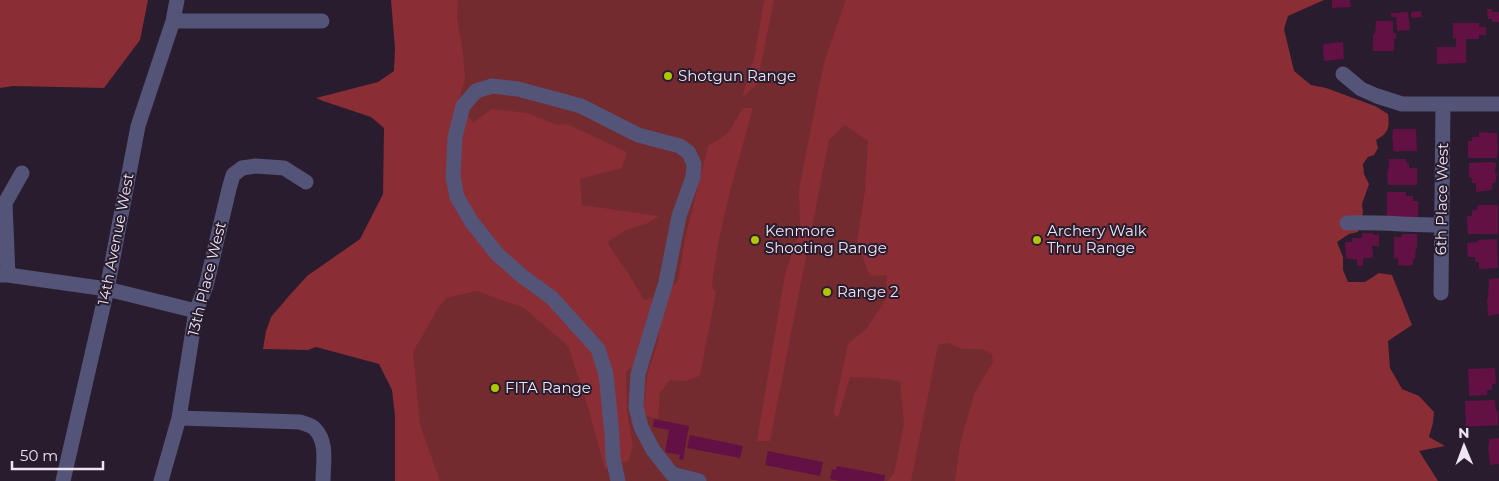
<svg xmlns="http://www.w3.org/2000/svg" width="1499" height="481" viewBox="0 0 1499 481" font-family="Montserrat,sans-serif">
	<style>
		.green { fill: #732b2f }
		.forest { fill: #8b2d34 }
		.building { fill: #631045 }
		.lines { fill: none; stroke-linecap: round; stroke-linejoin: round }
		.minor { stroke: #535477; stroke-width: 15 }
		.poi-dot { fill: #afc505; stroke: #281c2e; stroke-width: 2 }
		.labels { text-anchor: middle; stroke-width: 4; stroke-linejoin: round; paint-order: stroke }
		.poi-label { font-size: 15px; fill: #ede5f1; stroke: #281c2e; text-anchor: start }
		.street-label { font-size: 15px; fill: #ede5f1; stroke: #281c2e }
	</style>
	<rect width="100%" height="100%" fill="#281c2e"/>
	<path class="green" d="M402 0H1107L1112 481H399Z"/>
	<path class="forest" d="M0 0H148L140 40 104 88 13 86 0 88Z
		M391 0H458L457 18 463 53 465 78 459 101 473 123 492 109 527 113 557 125 567 124 627 152 622 168 580 179 582 205 659 216 648 223 626 230 607 242 628 273 644 300 666 294 678 280 685 239 708 146 728 133 743 108H753C737 167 718 226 712 287L716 292 700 376 684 381 670 380 660 393 658 419 642 415 648 372 658 342 660 317 643 359 626 372 627 410 633 447 628 461 605 469 588 407 568 346 524 308 477 291 446 298 437 310 413 352 420 425 440 481H395V416L392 390 379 364 316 347 308 350 263 349 266 331 271 317 288 297 307 276 360 239 383 194 384 128 371 117 323 101 316 98 378 82 394 71 395 48Z
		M764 0H774L757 84 742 98 755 54Z
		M846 0H1324L1288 16 1284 29 1294 71 1311 85 1326 88 1375 106 1388 114C1390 128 1388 133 1376 140L1378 148 1374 155 1368 157 1363 164 1364 174 1369 184 1362 204 1363 213 1358 232 1349 234 1337 242 1343 257V270L1348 282H1365L1379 273 1392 275 1412 325 1388 341 1390 368 1402 389 1419 396 1434 412 1433 423 1429 437 1445 446 1419 451 1438 481H955L960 444 974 394 993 362 992 354 982 349H962L949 343 938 345 911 481H887L894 474 904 424 900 381 878 378 850 377 838 418 833 414 848 344 867 328 886 299 887 275 870 276 857 242 865 191 868 141 845 125 829 140 770 441H757L785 274 800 231 799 189 824 62Z"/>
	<path class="building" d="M1332 0H1350L1351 7 1332 8Z
		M1487 9H1492V12H1499V22H1492V19H1488Z
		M1421 11 1422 17 1411 18V12Z
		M1408 12 1410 30 1397 31 1396 17H1391V13Z
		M1376 21H1393V33H1396V39H1394V51H1373V34H1375Z
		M1453 23H1479V27H1486V35H1479V39H1466V63L1437 64V47H1456V38H1453Z
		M1343 42 1344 59 1324 61 1323 44Z
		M1393 129H1416L1417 151H1399V152L1393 151V140H1392Z
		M1479 132 1497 133 1498 149 1497 158H1468V141H1472V137H1479Z
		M1389 159H1406V163H1409V168H1417V185H1388L1387 173 1389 166Z
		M1490 162 1496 163 1495 173H1497L1495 183H1492V190L1476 192V183H1472V178H1469V163Z
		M1387 192H1406V196H1413V201H1418V219H1387Z
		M1478 205H1498V234H1468L1467 216H1472V210H1477Z
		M1362 233H1373V235L1379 234V246H1372L1373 255 1372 258H1364L1363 259V266H1357V260L1346 258 1345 242H1352V238H1362Z
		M1402 234H1417V248H1416L1415 259H1413V265H1410V266L1398 265V258L1394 259V237H1402Z
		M1497 239 1498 268 1479 269V262H1475V257H1468L1467 243 1478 242V240Z
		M1499 278V314L1488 316 1487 299H1488L1489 279Z
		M1495 368 1496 384H1492V390H1487V395L1469 396 1468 369Z
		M1495 400 1496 411H1498V425L1466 427 1465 401Z
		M654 419 689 426 683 460 679 459 680 455 665 452 669 430 653 427Z
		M690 435 743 446 740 458 687 448Z
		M1499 438V464L1490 465 1488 446H1489V439Z
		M768 451 823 462 820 476 765 465Z
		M837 466 885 475 884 481H839L830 479 832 469 836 470Z"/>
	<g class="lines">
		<path class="minor" d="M173 21H322
			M1343 74 1361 89 1377 96 1402 104H1499
			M1347 223C1379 222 1410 225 1442 225
			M0 275H8L107 289 196 311
			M8 275 5 203 22 173
			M1441 293 1443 104
			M179 418 300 422C305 424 312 425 315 429 328 442 323 465 323 481
			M63 481 107 289 138 126 173 21 177 0
			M161 481 179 418 196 311 206 286 229 189 233 175 242 168 256 166 284 168 306 182
			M618 481 613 458 612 435 606 374 598 349 552 298 522 276 497 254 471 221 457 197 453 177 455 137 463 106 476 91 492 86 518 89 581 106 638 135 680 146 689 153 694 164 693 177 679 216 666 282 638 374 636 407 641 427 653 450 672 474 699 481"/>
	</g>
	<g class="poi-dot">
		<circle cx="668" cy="76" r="5"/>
		<circle cx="755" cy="240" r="5"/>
		<circle cx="1037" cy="240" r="5"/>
		<circle cx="827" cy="292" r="5"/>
		<circle cx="495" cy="388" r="5"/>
	</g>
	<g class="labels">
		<g class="poi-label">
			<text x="678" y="81">Shotgun Range</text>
			<text x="765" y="236">Kenmore<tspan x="765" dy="17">Shooting Range</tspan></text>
			<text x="1047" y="236">Archery Walk<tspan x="1047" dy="17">Thru Range</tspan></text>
			<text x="837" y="297">Range 2</text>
			<text x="505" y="393">FITA Range</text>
		</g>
		<g class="street-label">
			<text transform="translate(1442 199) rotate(-89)" y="5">6th Place West</text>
			<text transform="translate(116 239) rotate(-79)" y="5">14th Avenue West</text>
			<text transform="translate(207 279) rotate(-76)" y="5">13th Place West</text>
		</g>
	</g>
	<g transform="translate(1464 446) rotate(359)" stroke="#281c2e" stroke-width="4" paint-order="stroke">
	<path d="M0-4L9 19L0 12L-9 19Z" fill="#ede5f1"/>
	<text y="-8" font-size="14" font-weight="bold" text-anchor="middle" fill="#ede5f1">N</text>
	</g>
	<path d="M12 461v8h91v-8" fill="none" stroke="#ede5f1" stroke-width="2.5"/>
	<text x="20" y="461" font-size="15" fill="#ede5f1" stroke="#281c2e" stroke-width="4" paint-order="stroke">50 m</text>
</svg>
